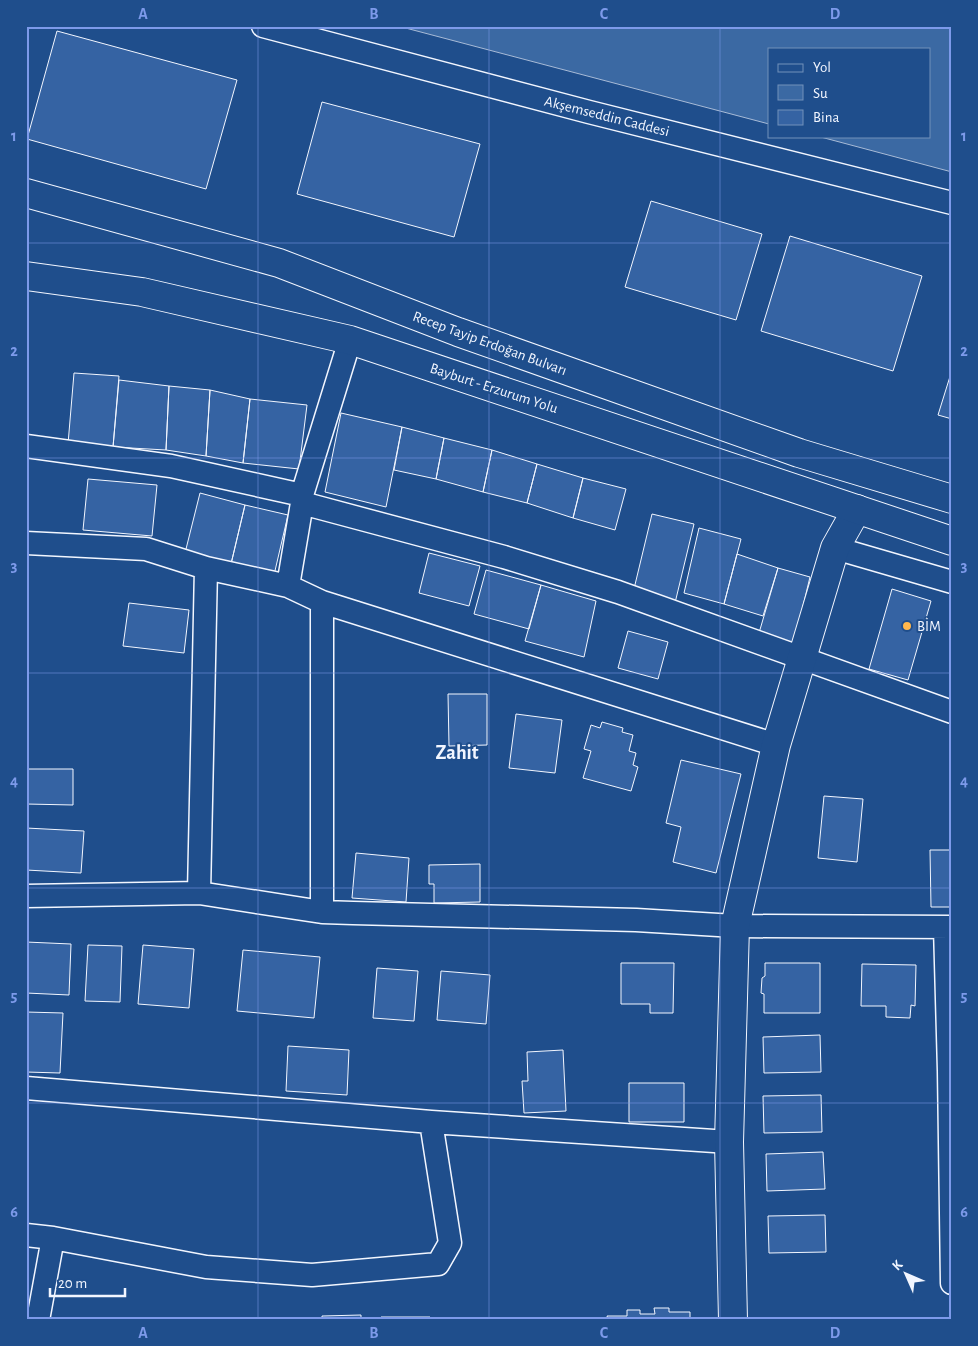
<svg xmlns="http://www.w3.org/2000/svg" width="978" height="1346" viewBox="0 0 978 1346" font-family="'Alegreya Sans',sans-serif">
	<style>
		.water { fill: #3b69a3; stroke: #a8bbd7 }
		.building { fill: #3563a3; stroke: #f2f6ff }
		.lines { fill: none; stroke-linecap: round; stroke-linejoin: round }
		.street-casing { stroke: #f2f6ff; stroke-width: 25 }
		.secondary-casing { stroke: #f2f6ff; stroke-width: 30 }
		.highway-casing { stroke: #f2f6ff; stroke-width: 30 }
		.street { stroke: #1f4e8c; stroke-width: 22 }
		.secondary { stroke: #1f4e8c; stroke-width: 28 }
		.highway { stroke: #1f4e8c; stroke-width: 28 }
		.grid { fill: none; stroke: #7d9aea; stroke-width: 1; stroke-opacity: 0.55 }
		.poi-dot { fill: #ffb74d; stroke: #1f4e8c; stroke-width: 2 }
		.labels { text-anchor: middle; stroke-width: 4; stroke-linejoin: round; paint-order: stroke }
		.street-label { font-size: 15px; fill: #f2f6ff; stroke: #1f4e8c }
		.poi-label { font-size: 15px; fill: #f2f6ff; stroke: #1f4e8c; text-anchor: start }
		.district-label { font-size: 20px; font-weight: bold; fill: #f2f6ff; stroke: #1f4e8c }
		.neatline { fill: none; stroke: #7d9aea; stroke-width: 2 }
		.grid-label { font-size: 16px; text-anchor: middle; font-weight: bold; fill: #7d9aea }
	</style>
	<rect width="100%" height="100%" fill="#1f4e8c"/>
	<path class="water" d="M398 26H952V172L817 136H929V49H769V124Z"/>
	<path class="building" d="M57 31 237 80 206 189 27 139Z
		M322 102 480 144 454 237 297 194Z
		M651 201 762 234 736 320 625 287Z
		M790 236 922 276 893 371 761 331Z
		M952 370V419L938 415Z
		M74 373 119 376 113 447 68 444Z
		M119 380 169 386 166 450 113 447Z
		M169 386 210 390 206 456 166 450Z
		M210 390 250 399 243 463 206 456Z
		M250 399 307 405 299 469 243 463Z
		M341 413 402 427 386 507 325 492Z
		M402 427 444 438 436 479 394 470Z
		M444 438 492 450 483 492 436 479Z
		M492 450 537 464 527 503 483 492Z
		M537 464 583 478 573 518 527 503Z
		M583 478 626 489 615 530 573 518Z
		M88 479 157 485 152 536 83 530Z
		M200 493 245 505 231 564 185 553Z
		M245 505 288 515 274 575 231 564Z
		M652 514 694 524 675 603 633 593Z
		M699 528 741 539 724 604 684 593Z
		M429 553 480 566 469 606 419 593Z
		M737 554 778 568 763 616 724 604Z
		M778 568 810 577 794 643 759 633Z
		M486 570 541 585 529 629 474 614Z
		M541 585 596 601 584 657 525 641Z
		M892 589 931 601 908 680 869 669Z
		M129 603 189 610 184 653 123 646Z
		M628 631 668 642 658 679 618 668Z
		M448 694H487V745L449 746Z
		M516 714 562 720 555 773 509 768Z
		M602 722 623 728 622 732 633 735 629 751 636 753 633 765 638 767 631 791 583 778 591 751 584 749 591 725 600 728Z
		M681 760 741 774 716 873 673 862 681 827 666 823Z
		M26 769H73V805L26 804Z
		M824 796 863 799 857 862 818 858Z
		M26 828 84 831 81 873 26 870Z
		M930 850H952V907H931Z
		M356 853 409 858 406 902 352 898Z
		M480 864V902L434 903V884H429V865Z
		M26 942 71 944 69 995 26 993Z
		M88 945 122 946 120 1002 85 1001Z
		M143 945 194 949 189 1008 138 1004Z
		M243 950 320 957 314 1018 237 1011Z
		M621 963H674L673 1013H650V1004H621Z
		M765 963H820V1013H764V994L761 993 762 978 765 976Z
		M862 964 916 965 915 1006 911 1005 910 1018 886 1017V1006H861Z
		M377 968 418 971 414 1021 373 1018Z
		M441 971 490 975 486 1024 437 1020Z
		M26 1012 63 1013 60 1073 26 1072Z
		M820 1035 821 1072 764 1073 763 1037Z
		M288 1046 349 1050 347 1095 286 1091Z
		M563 1050 566 1111 524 1113 522 1081H528L527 1052Z
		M629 1083H684V1122H629Z
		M821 1095 822 1132 764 1133 763 1096Z
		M823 1152 825 1189 767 1191 766 1154Z
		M825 1215 826 1252 769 1253 768 1216Z
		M654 1308H669V1312H690V1320H608L607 1316H627V1310H640V1314H655Z
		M361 1315V1320H322V1316Z
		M381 1317H430V1320H381Z"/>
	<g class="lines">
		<g class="street-casing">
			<path id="street" d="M263 26 589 112 952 203
				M26 446 171 466 302 495
				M302 503 504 557 618 592 952 712
				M26 543 146 549 206 568 288 586 322 602 776 745
				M835 548 952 582
				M288 586 302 503V495L350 340
				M322 602V912
				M199 893 206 568
				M26 896 199 893 322 912 353 913 636 920 735 926 952 927
				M945 927 949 1071 952 1283
				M26 1088 431 1122 729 1142
				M26 1235 53 1238 206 1267 312 1275 438 1264 450 1243 431 1122
				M38 1320 53 1238"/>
		</g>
		<g class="secondary-casing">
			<path id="secondary" d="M733 1320 729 1142 735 926 776 745 835 548 857 509"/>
		</g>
		<g class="highway-casing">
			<path id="highway" d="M26 193 279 263 458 332 799 453 952 499
				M26 276 142 292 350 340 952 541"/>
		</g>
		<use href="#street" class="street"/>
		<use href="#secondary" class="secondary"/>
		<use href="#highway" class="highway"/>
	</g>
	<path class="grid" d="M258 26V1320M489 26V1320M720 26V1320M26 243H952M26 458H952M26 673H952M26 888H952M26 1103H952"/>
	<circle class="poi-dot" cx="907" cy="626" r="5"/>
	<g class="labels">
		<g class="street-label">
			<text transform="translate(607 116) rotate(14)" y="5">Akşemseddin Caddesi</text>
			<text transform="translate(490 343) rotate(20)" y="5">Recep Tayip Erdoğan Bulvarı</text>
			<text transform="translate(494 388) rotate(18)" y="5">Bayburt - Erzurum Yolu</text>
		</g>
		<g class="poi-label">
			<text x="917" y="631">BİM</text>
		</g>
		<g class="district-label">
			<text x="457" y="759">Zahit</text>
		</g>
	</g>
	<rect width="978" height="1346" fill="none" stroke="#1f4e8c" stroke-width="55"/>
	<rect x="768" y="48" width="162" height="90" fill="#1f4e8c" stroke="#7391ba"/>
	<rect x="778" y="64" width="25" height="8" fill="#1f4e8c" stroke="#7391ba"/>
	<text x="813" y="72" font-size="15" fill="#f2f6ff">Yol</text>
	<rect x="778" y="85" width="25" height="15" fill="#3b69a3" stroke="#7391ba"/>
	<text x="813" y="98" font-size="15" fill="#f2f6ff">Su</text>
	<rect x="778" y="110" width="25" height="15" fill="#3563a3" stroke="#7391ba"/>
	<text x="813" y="122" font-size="15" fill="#f2f6ff">Bina</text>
	<g transform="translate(906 1274) rotate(315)" stroke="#1f4e8c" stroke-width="4" paint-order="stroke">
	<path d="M0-4L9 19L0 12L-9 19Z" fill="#f2f6ff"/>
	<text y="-8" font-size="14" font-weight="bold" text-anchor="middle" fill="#f2f6ff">K</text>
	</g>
	<path d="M50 1288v8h75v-8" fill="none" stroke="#f2f6ff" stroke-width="2.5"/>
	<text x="58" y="1288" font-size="15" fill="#f2f6ff" stroke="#1f4e8c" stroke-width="4" paint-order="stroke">20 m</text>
	<rect x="28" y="28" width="922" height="1290" class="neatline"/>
	<g class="grid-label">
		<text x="143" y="19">A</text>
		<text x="374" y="19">B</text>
		<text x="604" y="19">C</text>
		<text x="835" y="19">D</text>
		<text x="14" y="141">1</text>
		<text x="964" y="141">1</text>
		<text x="14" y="356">2</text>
		<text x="964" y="356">2</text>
		<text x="14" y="571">3</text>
		<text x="964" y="571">3</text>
		<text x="14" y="786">4</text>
		<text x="964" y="786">4</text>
		<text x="14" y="1001">5</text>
		<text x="964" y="1001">5</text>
		<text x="14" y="1217">6</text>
		<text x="964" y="1217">6</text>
		<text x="143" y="1338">A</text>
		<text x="374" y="1338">B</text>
		<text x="604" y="1338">C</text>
		<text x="835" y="1338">D</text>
	</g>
</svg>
